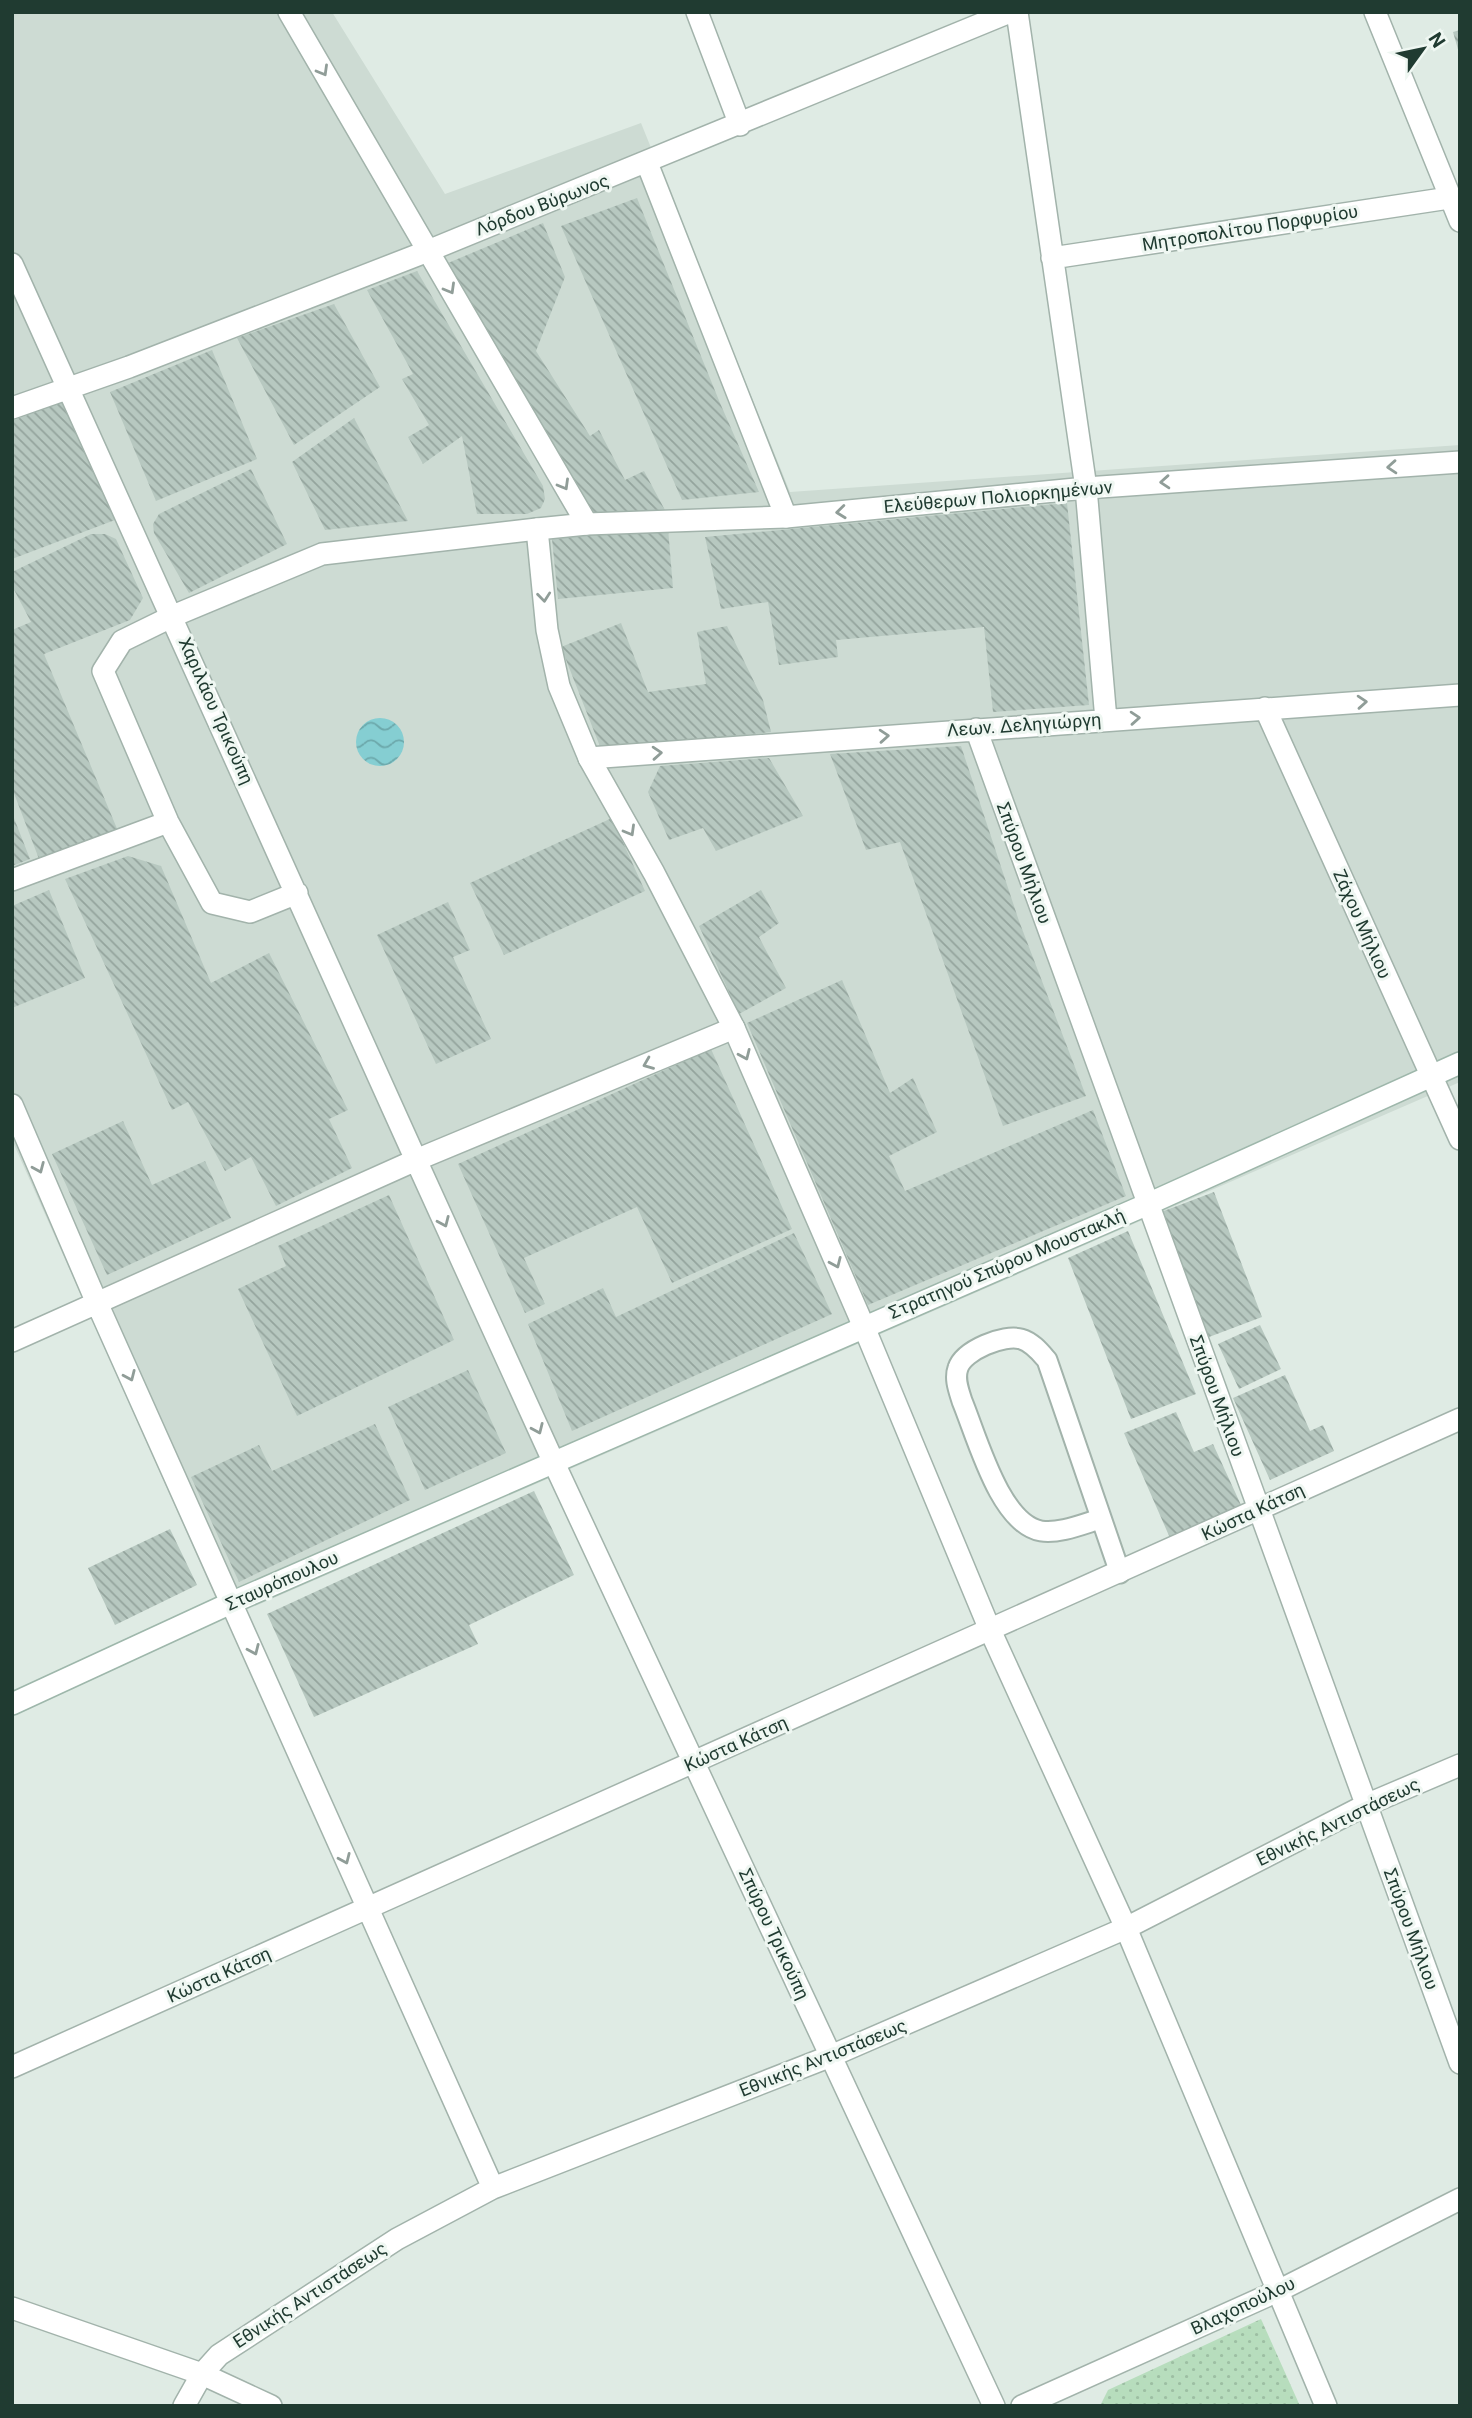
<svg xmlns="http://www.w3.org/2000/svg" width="1472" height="2418" viewBox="0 0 1472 2418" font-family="Roboto,sans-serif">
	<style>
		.built { fill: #cddbd3 }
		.grass { fill: url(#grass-dots) }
		.water { fill: url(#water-waves) }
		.building { fill: url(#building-back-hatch) }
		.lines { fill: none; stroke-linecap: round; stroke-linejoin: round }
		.service-casing { stroke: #a2b3ab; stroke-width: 23 }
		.pedestrian-casing { stroke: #a2b3ab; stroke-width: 24 }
		.minor-casing { stroke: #a2b3ab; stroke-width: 24 }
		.tertiary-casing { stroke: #a2b3ab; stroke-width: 24 }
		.secondary-casing { stroke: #9eb7ab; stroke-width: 24 }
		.service { stroke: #fff; stroke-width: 19 }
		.pedestrian { stroke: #fff; stroke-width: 21 }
		.minor { stroke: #fff; stroke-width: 21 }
		.tertiary { stroke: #fff; stroke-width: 21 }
		.secondary { stroke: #fff; stroke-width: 21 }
		.oneway { stroke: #909d98 }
		.labels { text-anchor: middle; stroke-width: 6; stroke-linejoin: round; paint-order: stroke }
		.street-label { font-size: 18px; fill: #203b31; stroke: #eff7f2 }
	</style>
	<defs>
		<pattern id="grass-dots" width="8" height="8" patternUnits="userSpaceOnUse" patternTransform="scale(1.75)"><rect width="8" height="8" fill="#b7ddbd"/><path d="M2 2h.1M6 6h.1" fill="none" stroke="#9dbfa3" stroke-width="1.8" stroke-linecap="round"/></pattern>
		<pattern id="water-waves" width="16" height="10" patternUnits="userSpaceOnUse" patternTransform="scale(1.75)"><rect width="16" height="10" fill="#85ced2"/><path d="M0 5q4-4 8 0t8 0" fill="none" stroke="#6ca8ab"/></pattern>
		<pattern id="building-back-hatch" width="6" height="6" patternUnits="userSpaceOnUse" patternTransform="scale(1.75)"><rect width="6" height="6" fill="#b7c8c0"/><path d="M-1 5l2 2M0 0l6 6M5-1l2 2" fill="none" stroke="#94a49d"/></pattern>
	</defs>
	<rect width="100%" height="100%" fill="#dfebe4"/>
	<path class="built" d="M12 12H332L445 194 641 123 790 492 1460 445V1082L225 1619 12 1140Z"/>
	<path class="grass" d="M1261 2319 1300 2406H1100L1108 2390Z"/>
	<path class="water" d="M356 742a24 24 0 1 1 48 0a24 24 0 1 1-48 0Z"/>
	<path class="building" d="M1460 30V53H1459L1453 32Z
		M637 198 720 403 759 492 682 500 561 226Z
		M543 223 565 277 536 351 590 436 599 430 625 480 644 471 666 512 592 514 448 263Z
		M417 271 543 486 545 499 541 508 527 514H477L462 436 423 464 408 437 429 425 402 379 413 374 367 290Z
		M334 304 380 387 294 445 237 338Z
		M212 350 257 459 156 501 110 392Z
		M69 399 115 520 12 559V421Z
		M354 418 408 521 325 530 292 462Z
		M251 469 287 544 189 593 154 533 153 524 159 514Z
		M1067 503 1089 705 993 712 984 627 836 640 838 657 779 665 768 602 721 609 705 537Z
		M668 528 673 588 558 599 552 539Z
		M91 534H105L116 539 143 598 130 620 44 654 118 831 39 859 12 788V630L31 622 12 586V572Z
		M621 623 648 692 706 684 697 632 727 626 763 700 771 732 601 749 561 647Z
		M961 746 1019 921 1086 1096 1003 1126 900 842 866 850 830 754Z
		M769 758 803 816 716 851 703 828 669 840 648 792 660 766Z
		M12 813 30 859 12 866Z
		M612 818 645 891 504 955 470 883Z
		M128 856 161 866 211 983 269 953 348 1110 329 1119 352 1168 276 1206 251 1157 225 1171 188 1102 172 1110 65 879Z
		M49 890 85 978 12 1008V906Z
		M761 890 779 923 759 937 786 988 739 1014 699 926Z
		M448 902 470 950 453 957 491 1039 436 1064 377 935Z
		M842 980 890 1093 913 1078 937 1132 889 1156 905 1191 1093 1110 1126 1196 868 1305 747 1023Z
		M711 1049 792 1229 672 1283 637 1207 524 1258 545 1304 525 1313 458 1164Z
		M123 1121 152 1185 205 1161 231 1218 107 1275 52 1154Z
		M1214 1192 1262 1317 1209 1337 1161 1212Z
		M389 1195 454 1340 297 1416 238 1289 286 1266 278 1246Z
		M1128 1231 1196 1394 1131 1419 1068 1258Z
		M794 1233 832 1314 572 1431 528 1324 603 1288 616 1317Z
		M1260 1325 1281 1369 1239 1389 1218 1344Z
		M468 1370 506 1453 425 1490 388 1407Z
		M1285 1375 1310 1431 1323 1425 1334 1451 1270 1480 1233 1398Z
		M1176 1412 1194 1452 1213 1444 1241 1505 1170 1538 1124 1433Z
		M375 1424 410 1500 239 1582 191 1477 259 1445 272 1471Z
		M534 1491 574 1575 469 1625 478 1644 314 1717 267 1614Z
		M170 1529 197 1585 115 1625 88 1568Z"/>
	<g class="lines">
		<g class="service-casing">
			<path id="service" d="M1100 1519C1083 1524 1059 1534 1041 1531 1000 1524 977 1437 962 1401 959 1391 954 1379 958 1368 964 1350 1004 1334 1021 1339 1032 1342 1040 1352 1047 1360L1120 1573"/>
		</g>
		<g class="pedestrian-casing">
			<path id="pedestrian" d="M12 264 416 1160
				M12 408 129 367 428 251
				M12 880 168 822
				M297 893 250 912 212 903 168 822 103 671 122 641 173 616 322 554 537 529"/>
		</g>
		<g class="minor-casing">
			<path id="minor" d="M289 12 587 524
				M697 12 740 125
				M1017 12 1086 488 1106 720
				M647 163 786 517
				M428 251 1010 12
				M1052 258 1449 198
				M1265 708 1460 1139
				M976 729 1460 2063
				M589 758 1460 695
				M12 1105 97 1303 493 2188
				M416 1160 554 1463 994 2406
				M864 1327 990 1630 1126 1928 1326 2406
				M12 1341 416 1160 734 1028
				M12 2067 1460 1419
				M184 2406 202 2374 219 2355 397 2239 493 2188 831 2056 1126 1928 1366 1805 1460 1765
				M1022 2406 1278 2291 1460 2199"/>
		</g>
		<g class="tertiary-casing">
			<path id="tertiary" d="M1375 12 1460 221
				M864 1327 734 1028 654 873 589 758 559 686 547 630 537 529 587 524 786 517 1086 488 1460 462
				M12 2308 202 2374 271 2406"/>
		</g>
		<g class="secondary-casing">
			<path id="secondary" d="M12 1704 233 1602 1148 1204 1460 1063"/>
		</g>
		<use href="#service" class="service"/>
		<use href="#pedestrian" class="pedestrian"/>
		<use href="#minor" class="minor"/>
		<use href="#tertiary" class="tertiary"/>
		<use href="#secondary" class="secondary"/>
	</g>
	<defs><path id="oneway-chevron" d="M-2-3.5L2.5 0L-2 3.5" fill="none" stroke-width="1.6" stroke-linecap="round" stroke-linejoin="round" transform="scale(1.75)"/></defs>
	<g class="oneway">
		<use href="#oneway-chevron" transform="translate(323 71) rotate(60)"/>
		<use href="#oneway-chevron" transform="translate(450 289) rotate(60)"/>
		<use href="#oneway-chevron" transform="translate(1392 467) rotate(176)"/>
		<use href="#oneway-chevron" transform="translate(1165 482) rotate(176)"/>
		<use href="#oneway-chevron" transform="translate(564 485) rotate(60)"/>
		<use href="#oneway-chevron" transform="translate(841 512) rotate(174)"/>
		<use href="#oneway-chevron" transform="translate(544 597) rotate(84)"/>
		<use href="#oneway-chevron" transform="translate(1362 702) rotate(-4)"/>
		<use href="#oneway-chevron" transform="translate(1135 718) rotate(-4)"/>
		<use href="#oneway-chevron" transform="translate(884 736) rotate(-4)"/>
		<use href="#oneway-chevron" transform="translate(657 753) rotate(-4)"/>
		<use href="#oneway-chevron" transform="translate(630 831) rotate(60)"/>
		<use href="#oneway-chevron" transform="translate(745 1055) rotate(66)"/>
		<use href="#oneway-chevron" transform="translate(648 1064) rotate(158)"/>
		<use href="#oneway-chevron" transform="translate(39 1168) rotate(67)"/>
		<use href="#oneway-chevron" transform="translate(444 1222) rotate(66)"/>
		<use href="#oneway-chevron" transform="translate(836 1263) rotate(66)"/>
		<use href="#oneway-chevron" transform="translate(130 1376) rotate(66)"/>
		<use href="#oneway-chevron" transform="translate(538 1429) rotate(66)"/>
		<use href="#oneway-chevron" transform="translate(254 1650) rotate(66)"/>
		<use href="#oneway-chevron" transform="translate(345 1859) rotate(66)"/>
	</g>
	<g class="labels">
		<g class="street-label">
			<text transform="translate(542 205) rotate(-21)" y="6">Λόρδου Βύρωνος</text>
			<text transform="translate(1250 228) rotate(-9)" y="6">Μητροπολίτου Πορφυρίου</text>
			<text transform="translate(998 497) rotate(-5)" y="6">Ελεύθερων Πολιορκημένων</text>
			<text transform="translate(216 711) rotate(66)" y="6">Χαριλάου Τρικούπη</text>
			<text transform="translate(1024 725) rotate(-4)" y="6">Λεων. Δεληγιώργη</text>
			<text transform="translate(1024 863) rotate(70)" y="6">Σπύρου Μήλιου</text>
			<text transform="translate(1362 924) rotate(66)" y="6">Ζάχου Μήλιου</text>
			<text transform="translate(1007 1264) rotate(-23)" y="6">Στρατηγού Σπύρου Μουστακλή</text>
			<text transform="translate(1217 1396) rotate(70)" y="6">Σπύρου Μήλιου</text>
			<text transform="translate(1253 1512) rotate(-25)" y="6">Κώστα Κάτση</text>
			<text transform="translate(282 1581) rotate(-24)" y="6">Σταυρόπουλου</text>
			<text transform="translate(736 1744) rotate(-24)" y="6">Κώστα Κάτση</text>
			<text transform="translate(1338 1822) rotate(-26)" y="6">Εθνικής Αντιστάσεως</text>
			<text transform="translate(1411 1929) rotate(70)" y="6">Σπύρου Μήλιου</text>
			<text transform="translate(774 1934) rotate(65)" y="6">Σπύρου Τρικούπη</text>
			<text transform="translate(219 1975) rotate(-24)" y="6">Κώστα Κάτση</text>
			<text transform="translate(823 2058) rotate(-22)" y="6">Εθνικής Αντιστάσεως</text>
			<text transform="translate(310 2295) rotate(-33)" y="6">Εθνικής Αντιστάσεως</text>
			<text transform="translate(1243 2306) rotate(-25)" y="6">Βλαχοπούλου</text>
		</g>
	</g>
	<rect width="1472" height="2418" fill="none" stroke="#203b31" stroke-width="28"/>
	<g transform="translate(1423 49) rotate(57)" stroke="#eff7f2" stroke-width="5" paint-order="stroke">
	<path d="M0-5L12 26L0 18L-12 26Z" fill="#203b31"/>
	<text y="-10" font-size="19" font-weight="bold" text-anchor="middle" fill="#203b31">N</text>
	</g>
</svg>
